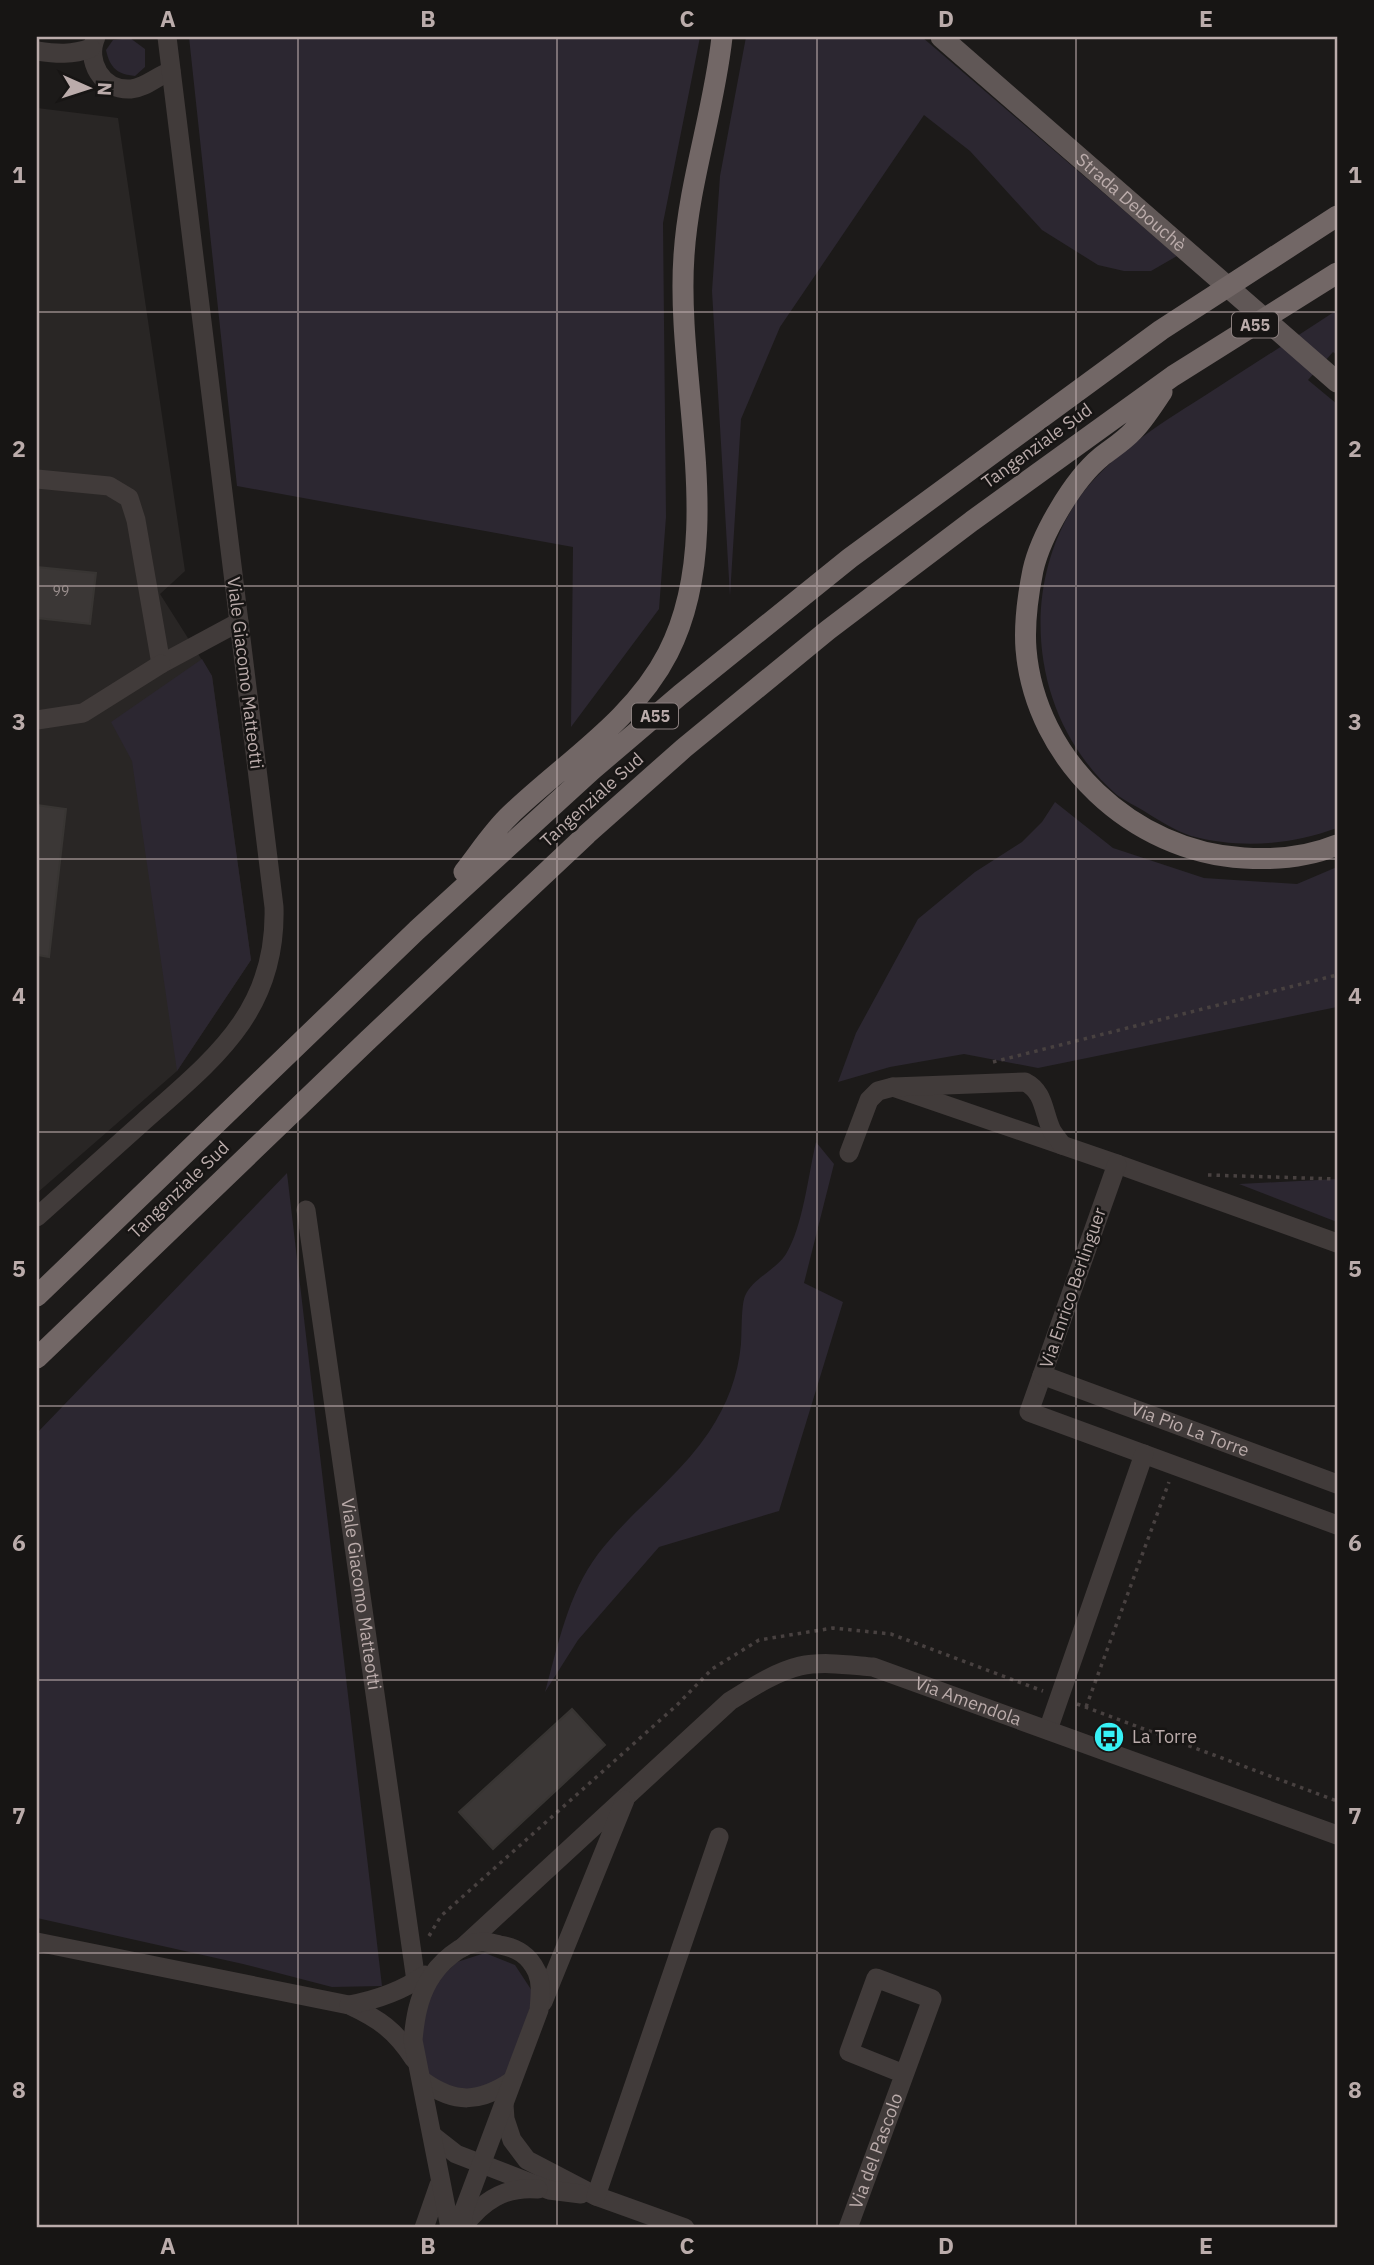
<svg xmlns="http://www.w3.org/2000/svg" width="1374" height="2265" viewBox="0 0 1374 2265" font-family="'IBM Plex Sans',sans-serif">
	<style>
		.built { fill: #292625 }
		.green { fill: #2c2731 }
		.building { fill: #3b3736; stroke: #383533; stroke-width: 2 }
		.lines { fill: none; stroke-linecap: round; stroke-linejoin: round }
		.path { stroke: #484140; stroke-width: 3.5; stroke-dasharray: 3.5 5; stroke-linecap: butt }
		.minor { stroke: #413b3a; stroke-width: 19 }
		.major { stroke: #605756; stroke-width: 21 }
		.highway { stroke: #726766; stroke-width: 21 }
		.grid { fill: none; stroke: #bbacab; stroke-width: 2; stroke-opacity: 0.55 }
		.labels { text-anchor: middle; stroke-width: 5; stroke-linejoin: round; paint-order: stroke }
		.number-label { font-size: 14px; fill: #9b8f8e }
		.shield { fill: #171514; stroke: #8a7f7e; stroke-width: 2 }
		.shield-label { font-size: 16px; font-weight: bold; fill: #bbacab }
		.street-label { font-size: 18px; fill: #bbacab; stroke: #171514 }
		.poi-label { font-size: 18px; fill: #bbacab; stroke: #171514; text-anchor: start }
		.neatline { fill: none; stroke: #bbacab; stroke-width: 2.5 }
		.grid-label { font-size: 23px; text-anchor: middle; font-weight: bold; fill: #bbacab }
	</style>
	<rect width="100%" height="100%" fill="#1c1a19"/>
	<path class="built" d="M37 108 118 118 185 571 160 594 212 676 251 960 177 1071 37 1193Z"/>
	<path class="green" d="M189 37H700L663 223 666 517 659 609 571 727 573 547 237 486Z
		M746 37H922L1177 256 1151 271H1124L1098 265 1042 230 970 151 924 115 780 327 741 419 730 596 712 291 720 176Z
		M130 38 145 49V67L135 76C117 74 110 68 106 50L113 40Z
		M1337 310V355L1333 352 1308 380 1337 404V828C1290 845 1241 849 1191 836 1176 831 1158 820 1144 811 1136 806 1125 801 1117 795 1033 723 1016 593 1077 501 1109 454 1165 421 1212 391 1254 364 1296 337 1337 310Z
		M202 659 212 676 251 960 177 1071 132 761 111 722Z
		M1055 802 1113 848 1204 878 1297 884 1337 867V1007L1038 1068 964 1054 890 1067 838 1082 856 1033 918 919 975 872 1022 842 1042 822Z
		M816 1142 834 1164 804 1283 843 1302 779 1511 659 1547 578 1640 545 1692C558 1645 568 1594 598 1554 631 1511 678 1478 709 1432 727 1405 738 1376 741 1344 742 1332 741 1306 745 1296 753 1278 776 1270 786 1254 803 1226 808 1176 816 1142Z
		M287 1173 382 1986 332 1987 243 1964 37 1918V1433Z
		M1337 1179V1222L1239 1184Z
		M485 1953 515 1965 534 1994 521 2038 506 2076 471 2095 449 2088 428 2075 421 2046 422 2015 433 1985 457 1962Z"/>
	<path class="building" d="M37 567 96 573 90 624 37 618Z
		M37 805 66 809 49 957 37 955Z
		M572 1709 605 1745 493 1849 459 1812Z"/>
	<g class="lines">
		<path class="path" d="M993 1062 1337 975
			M1208 1175 1337 1179
			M1077 1704 1337 1801
			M1086 1707 1169 1482
			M429 1936 441 1916 677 1705 712 1669 759 1640 833 1628 891 1634 1043 1691"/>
		<g class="minor">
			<path d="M96 37C85 61 102 91 131 89 145 88 157 76 171 71"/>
			<path d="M37 51C57 54 72 55 91 48"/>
			<path d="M37 479 109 486 129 498 136 520 161 664 239 622"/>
			<path d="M37 720 83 713 161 664"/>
			<path d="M893 1087 1117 1164 1337 1243"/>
			<path d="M849 1153 869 1100 878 1091 893 1087 1025 1082C1045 1092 1043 1113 1052 1131 1055 1136 1059 1140 1062 1145"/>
			<path d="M1117 1164 1029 1412 1337 1525"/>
			<path id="s1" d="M306 1210 416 1981"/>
			<path d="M37 1217C73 1185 108 1153 144 1121 215 1058 277 1011 274 907L167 37"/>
			<path id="s2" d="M1042 1375 1337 1484"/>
			<path d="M1048 1730 1144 1454"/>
			<path d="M37 1942 349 2005C379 2019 395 2030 414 2059"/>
			<path id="s3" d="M463 1947 730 1701C751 1688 775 1672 800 1666 823 1661 849 1665 873 1667L1337 1835"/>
			<path d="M543 2002 625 1800"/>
			<path d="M349 2005C376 2000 402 1991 425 1975"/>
			<path d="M423 2081C455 2104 479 2103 512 2081"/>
			<path d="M504 2105 505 2119 512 2140 527 2160 596 2196 685 2228"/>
			<path d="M433 2136 456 2154 549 2190 581 2194"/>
			<path d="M596 2196 719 1837"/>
			<path d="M463 2227C482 2201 505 2186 538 2189"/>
			<path d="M424 2228 439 2185"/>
			<path d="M450 2228 413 2040C415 2019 418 2000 428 1982 438 1964 462 1941 483 1942 489 1942 495 1944 500 1945 517 1948 529 1955 537 1972 542 1984 540 1997 539 2010L464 2210 462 2228"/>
			<path id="s4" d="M848 2228 932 1999 876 1978 849 2052 904 2074"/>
		</g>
		<path class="major" id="s5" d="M941 37 1337 382"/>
		<path class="highway" d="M1162 392C1153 405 1144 420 1133 431 1124 441 1111 449 1101 457 1073 480 1041 535 1033 570 1028 595 1024 623 1026 649 1035 760 1133 852 1244 858 1275 860 1308 857 1337 845
			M464 872C479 853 493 831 510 815 564 763 634 720 668 653 728 536 675 381 684 255 689 181 714 111 722 37
			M37 1296 417 930 592 770 680 695 850 558 1161 330 1337 216
			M37 1358 368 1040 587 834 684 748 828 630 972 521 1173 376 1337 273"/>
	</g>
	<path class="grid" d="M298 37V2228M557 37V2228M817 37V2228M1076 37V2228M37 312H1337M37 586H1337M37 859H1337M37 1132H1337M37 1406H1337M37 1680H1337M37 1953H1337"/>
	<defs>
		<g id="bus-disc" transform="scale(1.575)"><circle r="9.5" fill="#37f1f6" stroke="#171514"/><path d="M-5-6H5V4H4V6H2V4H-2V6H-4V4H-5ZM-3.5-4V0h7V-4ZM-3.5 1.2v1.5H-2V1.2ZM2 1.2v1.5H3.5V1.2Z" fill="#111"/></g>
	</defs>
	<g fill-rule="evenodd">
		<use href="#bus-disc" x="1109" y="1737"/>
	</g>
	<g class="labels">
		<g class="number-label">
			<text x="61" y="596">99</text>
		</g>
		<g class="shield">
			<rect x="1232" y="312.5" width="46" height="25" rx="5"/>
			<rect x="632" y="703.5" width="46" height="25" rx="5"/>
		</g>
		<g class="shield-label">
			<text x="1255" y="331">A55</text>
			<text x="655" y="722">A55</text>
		</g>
		<g class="street-label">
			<text dy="6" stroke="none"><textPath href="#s5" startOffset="252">Strada Debouchè</textPath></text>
			<text transform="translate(1037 446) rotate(-36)" y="6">Tangenziale Sud</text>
			<text transform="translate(245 673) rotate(83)" y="6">Viale Giacomo Matteotti</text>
			<text transform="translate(592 800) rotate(-42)" y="6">Tangenziale Sud</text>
			<text transform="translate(179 1190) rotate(-44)" y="6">Tangenziale Sud</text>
			<text transform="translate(1073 1288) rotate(-71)" y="6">Via Enrico Berlinguer</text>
			<text dy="6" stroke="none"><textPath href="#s2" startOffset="158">Via Pio La Torre</textPath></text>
			<text dy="6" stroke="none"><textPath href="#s1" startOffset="388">Viale Giacomo Matteotti</textPath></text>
			<text dy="6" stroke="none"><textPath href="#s3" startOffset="616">Via Amendola</textPath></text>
			<text dy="6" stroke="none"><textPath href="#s4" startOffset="82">Via del Pascolo</textPath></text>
		</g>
		<g class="poi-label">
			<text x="1132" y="1743">La Torre</text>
		</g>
	</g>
	<rect width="1374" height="2265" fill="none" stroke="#171514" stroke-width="77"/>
	<g transform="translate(88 88) rotate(93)" stroke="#171514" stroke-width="5" paint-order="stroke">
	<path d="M0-5L12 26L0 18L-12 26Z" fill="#bbacab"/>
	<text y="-10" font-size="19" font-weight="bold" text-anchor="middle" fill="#bbacab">N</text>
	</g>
	<rect x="38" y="38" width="1298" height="2188" class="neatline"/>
	<g class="grid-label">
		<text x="168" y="27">A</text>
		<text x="428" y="27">B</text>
		<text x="687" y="27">C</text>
		<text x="946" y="27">D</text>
		<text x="1206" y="27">E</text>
		<text x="19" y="183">1</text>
		<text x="1355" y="183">1</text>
		<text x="19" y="457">2</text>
		<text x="1355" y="457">2</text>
		<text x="19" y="730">3</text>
		<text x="1355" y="730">3</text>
		<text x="19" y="1004">4</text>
		<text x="1355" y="1004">4</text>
		<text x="19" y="1277">5</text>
		<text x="1355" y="1277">5</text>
		<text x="19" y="1551">6</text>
		<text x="1355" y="1551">6</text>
		<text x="19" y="1824">7</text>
		<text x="1355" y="1824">7</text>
		<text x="19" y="2098">8</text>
		<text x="1355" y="2098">8</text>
		<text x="168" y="2254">A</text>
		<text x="428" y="2254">B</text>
		<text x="687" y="2254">C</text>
		<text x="946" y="2254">D</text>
		<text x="1206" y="2254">E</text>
	</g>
</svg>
